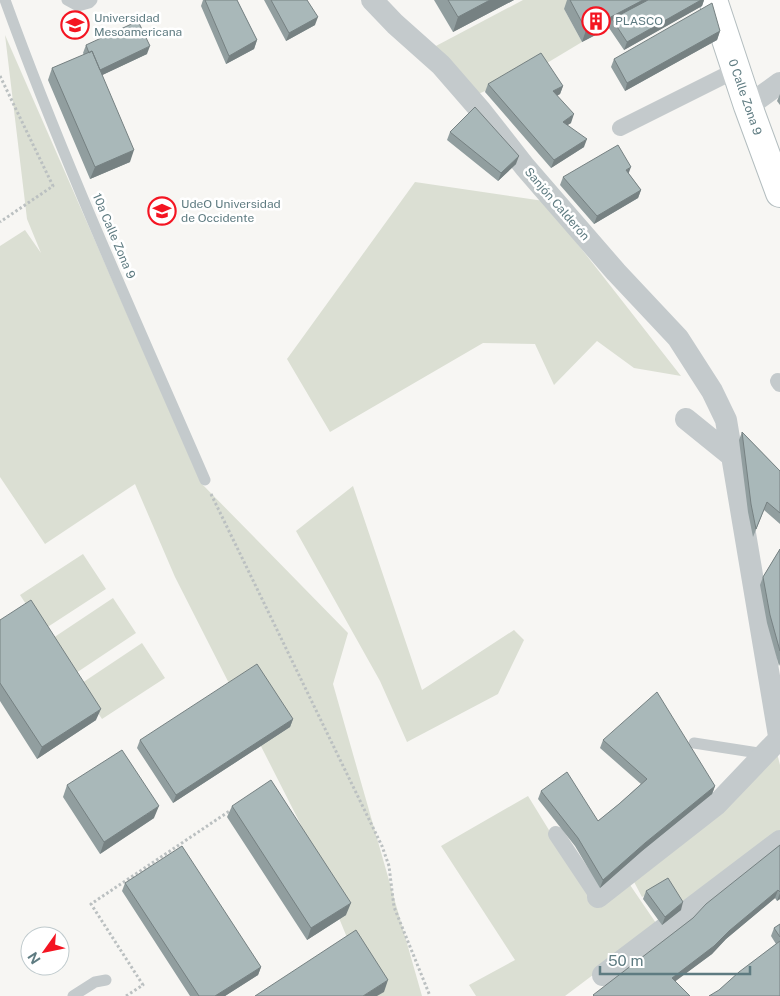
<svg xmlns="http://www.w3.org/2000/svg" width="780" height="996" viewBox="0 0 780 996" font-family="'Public Sans',sans-serif">
	<style>
		.green { fill: #dbdfd3 }
		.lines { fill: none; stroke-linecap: round; stroke-linejoin: round }
		.secondary-casing { stroke: #b3bdbf; stroke-width: 30 }
		.path { stroke: #bbc0c1; stroke-width: 3; stroke-dasharray: 2.5 2.5; stroke-linecap: butt }
		.service { stroke: #c4cacc; stroke-width: 11 }
		.pedestrian { stroke: #c4cacc; stroke-width: 16 }
		.minor { stroke: #c4cacc; stroke-width: 22 }
		.secondary { stroke: #fff; stroke-width: 28 }
		.wall { fill: #919e9f }
		.shaded-wall { fill: #768182 }
		.building { fill: #a9b8b9; stroke: #768182 }
		.labels { text-anchor: middle; stroke-width: 5; stroke-linejoin: round; paint-order: stroke }
		.poi-label { font-size: 12px; fill: #5e7b81; stroke: #fff; text-anchor: start }
		.street-label { font-size: 12px; fill: #5e7b81; stroke: #fff }
	</style>
	<rect width="100%" height="100%" fill="#f7f6f3"/>
	<path class="green" d="M523 0H583L564 9 582 42 542 66 476 95 434 47Z
		M5 35 201 483 348 633 333 684 422 996H371L300 823 175 577 135 484 45 544 0 477V246L25 230 41 253 27 219Z
		M415 182 544 201 681 376 634 368 597 341 554 385 535 344 483 343 330 432 287 359Z
		M353 486 422 690 514 630 524 640 498 694 407 742 380 681 296 531Z
		M83 554 106 589 43 630 20 595Z
		M113 598 136 633 73 675 50 640Z
		M142 643 165 678 102 719 79 685Z
		M776 749 780 765V835L681 910 665 886 642 897 632 878Z
		M528 796 595 905 628 882 658 926 565 996H476L469 985 515 960 441 846Z"/>
	<g class="lines">
		<g class="secondary-casing">
			<path id="secondary" d="M713 0 748 106 780 193"/>
		</g>
		<path class="path" d="M0 76 53 186 0 222
			M211 494 382 846 389 866 394 907 430 996
			M126 996 143 985 91 904 231 810"/>
		<path class="service" d="M5 0C64 163 136 321 205 480
			M67 0 78 6 89 3 92 0
			M694 743 765 754
			M73 996 95 982 106 980"/>
		<path class="pedestrian" d="M620 128 736 70
			M778 381 780 384
			M556 834 598 897"/>
		<path class="minor" d="M372 0 395 24 441 65 481 111 525 167 616 272 678 338 712 391 726 420 780 742
			M748 106 780 83
			M686 419 733 457
			M598 897 717 804 779 739
			M603 975 780 841"/>
		<use href="#secondary" class="secondary"/>
	</g>
	<path class="wall" d="M203 0H237L257 40 254 49 226 64 201 6Z
		M264 0H307L315 25 286 41Z
		M434 0H514L453 32Z
		M567 0H704L702 6 624 50 609 28 582 42 564 9Z
		M720 31 717 40 625 91 611 67 614 59Z
		M86 45 147 54 102 75 130 162 90 179 48 80 52 68 84 55 83 53Z
		M488 84 563 86 560 94 557 96 571 123 567 125 584 147 551 168 485 92Z
		M780 94V105L777 101Z
		M450 132 516 164 498 181 447 140Z
		M629 174 641 190 638 198 594 224 560 185 563 177Z
		M742 432 780 471V524L764 510 753 537 748 512 739 440Z
		M780 549V664L779 666 767 623 760 585 763 577Z
		M0 620 96 720 37 759 0 701Z
		M293 719 290 727 173 803 137 748 140 740Z
		M603 740 715 786 712 794 642 851 600 888 575 846 538 799 541 791 598 821 619 804 641 784 600 748Z
		M67 785 154 818 100 854 63 797Z
		M232 806 346 915 307 940 227 817Z
		M780 845V899L777 901 775 898 726 939 712 954 675 981 690 996H593L693 918Z
		M125 883 261 967 258 975 225 996H190L122 891Z
		M646 891 681 910 662 925 643 899Z
		M780 924V996L719 990 776 944 771 936 774 928Z"/>
	<path class="shaded-wall" d="M490 0H514L453 32 458 17Z
		M643 0H661L612 19 609 28 582 42 586 30Z
		M701 0H704L702 6 624 50 627 42Z
		M318 17 315 25 286 41 289 33Z
		M720 31 717 40 625 91 627 83Z
		M257 40 254 49 226 64 229 56Z
		M150 46 147 54 94 79 97 71Z
		M563 86 560 94 550 99 553 91Z
		M574 114 571 123 560 130 563 122Z
		M587 139 584 147 551 168 554 160Z
		M134 150 130 162 90 179 95 167Z
		M519 156 516 164 498 181 501 173Z
		M631 167 628 175 626 170Z
		M641 190 638 198 594 224 597 216Z
		M101 709 96 720 37 759 42 747Z
		M293 719 290 727 173 803 176 795Z
		M715 786 712 794 642 851 600 888 603 880 645 843Z
		M159 806 154 818 100 854 104 842Z
		M778 890 775 898 726 939 712 954 669 986 672 978Z
		M780 893V899L777 901Z
		M683 902 681 910 662 925 665 917Z
		M351 903 346 915 307 940 311 928Z
		M261 967 258 975 225 996H215Z
		M388 980 384 992 377 996H363Z"/>
	<path class="building" d="M205 0H237L257 40 229 56Z
		M271 0H307L318 17 289 33Z
		M448 0H490L458 17Z
		M570 0H643L586 30Z
		M648 0H701L627 42 612 19Z
		M712 3 720 31 627 83 614 59Z
		M138 21 150 46 100 70 92 51 89 53 86 45Z
		M92 51 134 150 95 167 52 68Z
		M541 53 563 86 553 91 574 114 563 122 587 139 554 160 488 84Z
		M475 107 519 156 501 173 450 132Z
		M618 145 631 167 626 170 641 190 597 216 563 177Z
		M742 432 780 471V513L767 502 756 529 751 504Z
		M780 549V651L770 615 763 577Z
		M31 600 101 709 42 747 0 683V620Z
		M257 664 293 719 176 795 140 740Z
		M657 692 715 786 645 843 603 880 578 838 541 791 567 772 598 821 619 804 647 779 603 740Z
		M122 750 159 806 104 842 67 785Z
		M271 780 351 903 311 928 232 806Z
		M780 845V892L778 890 729 931 714 946 672 978 690 996H594L593 995 693 918 706 904Z
		M182 846 261 967 215 996H199L125 883Z
		M668 878 683 902 665 917 646 891Z
		M780 924V937L774 928Z
		M356 930 388 980 363 996H255Z
		M780 941V996H709L719 990 739 972Z"/>
	<defs>
		<g id="building-ring" transform="scale(1.4375)"><circle r="9.5" fill="#fff" stroke="#f41522" stroke-width="1.5"/><path d="M-4-6H4V6H1V3H-1V6H-4ZM-2.5-4.3h1.7v1.8h-1.7ZM.8-4.3h1.7v1.8H.8ZM-2.5-1h1.7V.8h-1.7ZM.8-1h1.7V.8H.8Z" fill="#f41522"/></g>
		<g id="university-ring" transform="scale(1.4375)"><circle r="9.5" fill="#fff" stroke="#f41522" stroke-width="1.5"/><path d="M0-5L7-2L0 1L-7-2ZM-4 1L0 2.5L4 1V4Q0 6-4 4Z" fill="#f41522"/></g>
	</defs>
	<g fill-rule="evenodd">
		<use href="#building-ring" x="596" y="21"/>
		<use href="#university-ring" x="75" y="25"/>
		<use href="#university-ring" x="162" y="211"/>
	</g>
	<g class="labels">
		<g class="poi-label">
			<text x="94" y="22">Universidad<tspan x="94" dy="14">Mesoamericana</tspan></text>
			<text x="615" y="25">PLASCO</text>
			<text x="181" y="208">UdeO Universidad<tspan x="181" dy="14">de Occidente</tspan></text>
		</g>
		<g class="street-label">
			<text transform="translate(745 97) rotate(71)" y="4">0 Calle Zona 9</text>
			<text transform="translate(557 204) rotate(49)" y="4">Sanjón Calderón</text>
			<text transform="translate(114 236) rotate(67)" y="4">10a Calle Zona 9</text>
		</g>
	</g>
	<g transform="translate(45 951) rotate(237)"><circle r="24" fill="#ffffff" stroke="#bfcacd"/>
	<path d="M0-4L9 19L0 12L-9 19Z" fill="#f41522"/>
	<text y="-8" font-size="14" font-weight="bold" text-anchor="middle" fill="#5e7b81">N</text>
	</g>
	<path d="M600 966v8h150v-8" fill="none" stroke="#5e7b81" stroke-width="2.5"/>
	<text x="608" y="966" font-size="15" fill="#5e7b81" stroke="#ffffff" stroke-width="4" paint-order="stroke">50 m</text>
</svg>
